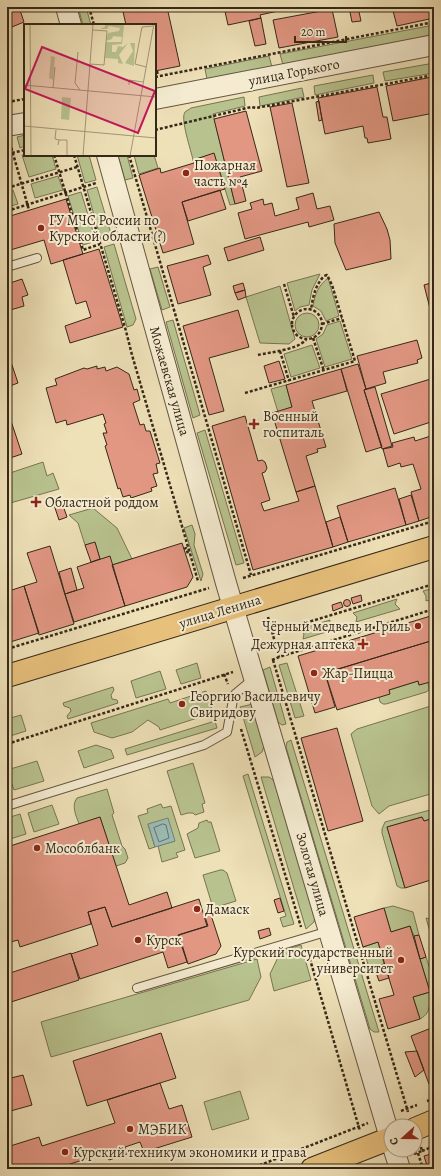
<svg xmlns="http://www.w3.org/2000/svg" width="441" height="1176" viewBox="0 0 441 1176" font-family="Alegreya,serif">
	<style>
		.green { fill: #b8c28e; stroke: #777553 }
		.water { fill: #9bbbb6; stroke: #738077 }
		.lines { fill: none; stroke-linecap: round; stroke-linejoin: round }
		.shore { stroke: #687267; stroke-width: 1 }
		.building { fill: #e29783; stroke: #362818 }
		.service-casing { stroke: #645640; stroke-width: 10 }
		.tertiary-casing { stroke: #645640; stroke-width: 22 }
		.primary-casing { stroke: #362818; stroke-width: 24 }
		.path { stroke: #362818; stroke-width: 2.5; stroke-dasharray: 3 2; stroke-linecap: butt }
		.service { stroke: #f4ebd0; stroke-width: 8 }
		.tertiary { stroke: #f4ebd0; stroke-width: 20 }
		.primary { stroke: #e7c07c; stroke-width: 22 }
		.poi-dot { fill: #8f2418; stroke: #f4ebd0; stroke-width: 1.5 }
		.labels { text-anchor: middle; stroke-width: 4; stroke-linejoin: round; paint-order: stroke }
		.street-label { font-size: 14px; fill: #362818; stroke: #f4ebd0 }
		.poi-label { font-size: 14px; fill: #362818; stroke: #f4ebd0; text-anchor: start }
		.inset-road { fill: none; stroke: #a49677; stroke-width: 1 }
		.view { fill: #c2185b; fill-opacity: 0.15; stroke: #c2185b; stroke-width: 2 }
		.inset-edge { fill: none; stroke: #362818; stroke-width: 2 }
	</style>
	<rect width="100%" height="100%" fill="#eee0b7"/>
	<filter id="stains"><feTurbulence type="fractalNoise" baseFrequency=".005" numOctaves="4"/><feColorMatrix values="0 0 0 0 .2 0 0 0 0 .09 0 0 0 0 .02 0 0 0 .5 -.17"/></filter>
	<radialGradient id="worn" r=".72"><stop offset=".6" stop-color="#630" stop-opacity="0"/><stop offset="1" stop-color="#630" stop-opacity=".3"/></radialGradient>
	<path class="green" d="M78 7H86L91 25H83Z
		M434 25V36L283 65 280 54Z
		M269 56 272 67 207 79 205 69Z
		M434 63V73L385 81 383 72Z
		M373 75 374 83 315 95 314 86Z
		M302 88 304 97 260 106 259 97Z
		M244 97 245 106 213 114 235 204 230 205 214 154 193 160C191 150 180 119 185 112 186 111 190 109 191 108Z
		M25 135V146L20 148 17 137Z
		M22 155H52L56 169 29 177Z
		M77 155H89L96 180 85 183Z
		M118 155H127L133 178 125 180Z
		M134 155H154L158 168 139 174Z
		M58 176 63 190 35 198 31 184Z
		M97 187 112 237 101 240 87 190Z
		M13 190 18 204 7 207V192Z
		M81 192 96 241 83 245 68 196Z
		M114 244 136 319 133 325 127 327 104 247Z
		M158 267 170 307 162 310 150 269Z
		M320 274 312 290 309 305 300 307 295 311 287 283Z
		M328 278 339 316 326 321 321 311 313 306C315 294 318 286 328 278Z
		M280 286 295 339 289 344 260 343 246 297Z
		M295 325a12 12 0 1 1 24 0a12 12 0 1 1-24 0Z
		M173 320 200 415 193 418 166 322Z
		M340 321 352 359 325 367 316 339 323 334 327 325Z
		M312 345 320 368 291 377 284 354Z
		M286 385 292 407 278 412 271 389Z
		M205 430 244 563 236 565 197 433Z
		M43 462 47 476 53 473 59 489 7 504V474Z
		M93 508 117 528 132 559 112 565 100 559 95 543 85 545 78 523 69 515Z
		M192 525 195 534 194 545 203 574 201 581 184 528Z
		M434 588V599L426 601V596L423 591Z
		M397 599 395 604 400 609 356 622 357 617 353 613Z
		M330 620 329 625 333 630 303 639 304 634 300 629Z
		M197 663 201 678 181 684 176 670Z
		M287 663 304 716 295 718 279 665Z
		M270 667 286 724 282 725 278 722 263 670Z
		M160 671 166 689 136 698 131 681Z
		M418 681 419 685 428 682 429 690 426 692 386 704H383L380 702 379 697 389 690Z
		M113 687 114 690 111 695 112 699 117 700 118 703 68 719 67 716 71 711 70 708 64 706 63 703Z
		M206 691 213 713 160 730 159 727 148 720 132 732 112 738 94 732 91 723 168 699 170 703Z
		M253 704 265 744 262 752 255 757 240 707Z
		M434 705V793L389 806 379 814 372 806 351 734 357 729Z
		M21 715 26 731 7 737V719Z
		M215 721 217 728 127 755 125 749Z
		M291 740 379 1032H374L370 1029 286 747 287 742Z
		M96 745 111 750 114 758 84 768 78 751Z
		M37 761 44 781 14 790 7 770Z
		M193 763 205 803 202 804 204 812 195 815 193 813H188L181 815 167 771Z
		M248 774 294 924 283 927 280 918 286 916 243 776Z
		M261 777H269L276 782 315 915 314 922 306 929Z
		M107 789 114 813 112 815 122 846 125 849 128 858 125 863 116 866 100 817 79 824C76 815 71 806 77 798Z
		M161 804 163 808 171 806 185 850 176 853 178 857 162 862 158 846 175 841 148 824 155 847 149 849 138 816 148 813 147 809Z
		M52 805 59 824 34 832 28 813Z
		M434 809V816L431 817V819L424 821 422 817 387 827 405 888H401L397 886 382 833V829L385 822Z
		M20 814 26 834 7 840V818Z
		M207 820 208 822H211L220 851 195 858 187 834 198 828 199 823Z
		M220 870H223L227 873 236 901 213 908 203 875Z
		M393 906 413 912 419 935 414 936 410 926 391 932 384 908Z
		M426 918 434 920V946Z
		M378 942 384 964 369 968 363 947Z
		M301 945 311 980 274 991 270 974 281 951Z
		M426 957C432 976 437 984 430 1004 428 1012 427 1015 420 1019L413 997 430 992 420 959Z
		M257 959 261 977 249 1000 51 1057 41 1022Z
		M240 1091 249 1119 212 1130 204 1102Z"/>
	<path class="water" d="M168 818 175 841 155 847 148 824Z"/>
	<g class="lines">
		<path class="shore" d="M163 824 166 825 169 838 159 842 154 828Z"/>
	</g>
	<path class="building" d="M7 7H19L24 22 7 29V38Z
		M122 7H167L180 66 155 71V25H126Z
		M224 7H277L278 11 260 15 261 18 228 25Z
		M349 7H358L361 21 352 22Z
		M392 7H434V18L397 26Z
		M332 9 338 37 279 48 273 20Z
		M261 18 266 44 255 46 249 21Z
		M432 77 434 87V113L393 121 386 86Z
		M377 87 383 117H387L391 139 368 143 367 138H365L363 126 325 134 318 98Z
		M319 101 322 120 319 121 316 102Z
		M292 103 309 183 287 187 270 107Z
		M246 111 262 171 240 177 246 201 235 204 214 119Z
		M214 153 225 189 182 202 194 244 163 253 139 175 160 168 161 173 194 163 193 160Z
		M220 190 226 209 188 221 182 202Z
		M313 193 317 209 330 206 334 220 309 227 308 222 245 239 238 213 252 209 250 203 263 199 264 205 272 203 275 216 299 209 296 198Z
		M66 199 83 254 51 264 44 240 7 251V217Z
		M379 212 387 229 390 240 391 259 346 270 335 243 334 224Z
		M260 237 264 250 228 261 224 248Z
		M99 249 123 327 70 343 65 326 91 317 86 301 76 304 63 260Z
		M208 255 211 264 203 267 211 295 178 304 167 266Z
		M22 279 28 295 22 297 24 306 7 311V284Z
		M434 282V324L424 285Z
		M243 283 245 290 235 293 233 286Z
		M245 290 246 297 238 300 235 293Z
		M238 310 249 347 209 358 224 411 209 415 183 326Z
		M417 340 422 358 417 360 418 363 383 372 386 383 366 389 357 356Z
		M7 350 18 383 7 387Z
		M279 361 285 379 269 383 264 366Z
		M358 364 366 389 364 390 382 447 366 452 341 369Z
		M97 366V369L105 367 106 371 117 367 129 374 134 390 137 389 140 400 133 403 140 425 144 424 146 431H150L160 463 156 464 158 473 153 474 157 486 151 488 152 491 131 498 130 495 123 497 120 488 118 489 105 446 107 445 103 433H107L104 424 106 423 103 414 67 425 66 420 56 423 46 388 57 385 55 379 84 368 87 369Z
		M341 369 347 391 312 401 326 447 317 449 318 452 306 456 315 486 296 492 272 413 292 407 286 385Z
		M434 378V421L394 434 381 394Z
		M375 387 392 446 382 449 364 390Z
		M7 409 22 454 7 459Z
		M245 416 258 461 262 460 265 462 267 468 265 472 262 473 270 500 261 503 264 511 299 501 296 492 315 486 333 547 253 570 212 426Z
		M434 435V516L419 521 411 492 421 489 413 464 401 467 400 463 388 467 383 449 393 447 392 443 414 437 415 441Z
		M395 488 406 525 348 542 337 506Z
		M411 495 419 521 406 525 399 499Z
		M61 500 67 517 59 520 53 502Z
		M340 517 348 542 333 547 326 522Z
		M95 542 100 559 91 562 85 545Z
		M182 543 193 577 187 587 125 606 112 565Z
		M50 546 74 624 39 635 24 586 37 582 27 553Z
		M110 556 125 606 74 622 65 594 84 588 77 567Z
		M71 568 77 590 65 594 59 572Z
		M7 585 9 591 24 586 39 633 7 643Z
		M361 595 362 601 353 604 351 598Z
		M343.5 603a3.5 3.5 0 1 1 7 0a3.5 3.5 0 1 1-7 0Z
		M341 602 343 607 333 611 332 605Z
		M434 615V640L325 673 335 707 315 713 298 656Z
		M434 640V681L419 685 418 681 389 690 390 694 337 710 325 673Z
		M337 728 363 821 328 831 301 738Z
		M434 816V829L431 817Z
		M100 817 129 905 167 892 172 908 112 927 105 907 88 912 91 924 20 947 18 940 7 943V916L9 915 7 907V847Z
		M422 817 424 821 431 819 434 830V879L405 888 387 827Z
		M280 898 284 911 278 913 274 900Z
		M199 899 207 926 178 935 187 962 168 968 163 952 80 979 71 954 98 945 88 912 105 907 112 927Z
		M384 908 391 932 410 926 430 992 413 997 420 1019 388 1029 379 999 394 995 378 942 363 947 354 917Z
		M210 912 221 946 216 954 188 964 179 935 208 926 204 914Z
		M269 928 271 935 260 939 258 931Z
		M419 935 426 957 420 959 414 936Z
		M71 953 79 980 8 1003 7 974Z
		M384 964 389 978 379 981 374 967Z
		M434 1027V1082L429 1084 411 1036Z
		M161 1033 176 1078 87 1106 73 1061Z
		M417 1051 424 1070 415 1077 405 1052Z
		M23 1075 32 1105 7 1112V1079Z
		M160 1083 169 1109 182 1105 192 1137 144 1152 140 1142 125 1147 127 1154 109 1160 107 1152 55 1169H13L7 1147 39 1137 42 1146 115 1123 107 1100Z
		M434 1153V1169H428L424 1156Z"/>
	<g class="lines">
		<g class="service-casing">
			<path id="service" d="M7 267 37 258
				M7 806 204 745 227 732 233 700 235 694 253 679
				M137 988 329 931"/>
		</g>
		<g class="tertiary-casing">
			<path id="tertiary" d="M66 7 71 25
				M155 99 434 45
				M7 126 25 123
				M107 155 226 583 391 1141
				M394 1150 400 1169"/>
		</g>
		<g class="primary-casing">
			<path id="primary" d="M7 676 434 547
				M415 1129 434 1121
				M312 1169 391 1138"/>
		</g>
		<path class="path" d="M89 7 94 25
			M157 71 158 76
			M155 77 434 22
			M7 102 25 99
			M155 130 251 107 256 108 434 75
			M10 143 29 210
			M7 154 25 150
			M54 155 83 250 100 244
			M74 155 126 331 132 355 198 581
			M129 155 251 575
			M7 188 77 167
			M7 211 96 183
			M284 284 294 317
			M292 324a15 15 0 1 1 30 0a15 15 0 1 1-30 0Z
			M322 324 342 318
			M313 338 324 371
			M280 351 289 381
			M258 355C271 352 296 350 306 340
			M245 393 355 361 332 285 327 275 324 276C315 286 313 296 311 310
			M184 549 186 548 188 554
			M243 578 434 521
			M268 617 279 657
			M272 633 434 584
			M7 649 209 588
			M272 660 279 657 434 609
			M273 660 408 1112
			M224 674 228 684
			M241 729 301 927
			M7 744 233 672
			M307 949 360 1131
			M427 1101 434 1099
			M401 1111 417 1105
			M422 1151 434 1146
			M418 1153 423 1169
			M414 1154 422 1151 421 1147
			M250 1169 368 1123"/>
		<use href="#service" class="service"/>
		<use href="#tertiary" class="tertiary"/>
		<use href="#primary" class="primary"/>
	</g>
	<g class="poi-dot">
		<circle cx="186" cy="173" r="4"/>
		<circle cx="41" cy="228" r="4"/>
		<path d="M252 418h4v4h4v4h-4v4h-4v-4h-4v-4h4z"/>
		<path d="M34 496h4v4h4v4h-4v4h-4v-4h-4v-4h4z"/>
		<circle cx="418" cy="626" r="4"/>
		<path d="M361 638h4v4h4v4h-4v4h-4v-4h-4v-4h4z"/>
		<circle cx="314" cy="673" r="4"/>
		<circle cx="182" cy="704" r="4"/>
		<circle cx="37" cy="848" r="4"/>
		<circle cx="197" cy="909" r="4"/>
		<circle cx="138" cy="940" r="4"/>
		<circle cx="401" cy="960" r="4"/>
		<circle cx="130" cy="1129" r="4"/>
		<circle cx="65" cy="1152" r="4"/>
	</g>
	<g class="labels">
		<g class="street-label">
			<text transform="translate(294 72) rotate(-11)" y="5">улица Горького</text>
			<text transform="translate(170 381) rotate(74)" y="5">Можаевская улица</text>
			<text transform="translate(220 611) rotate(-17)" y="5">улица Ленина</text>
			<text transform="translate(313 874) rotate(74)" y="5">Золотая улица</text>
		</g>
		<g class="poi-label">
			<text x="194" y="170">Пожарная<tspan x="194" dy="16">часть №4</tspan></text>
			<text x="49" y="225">ГУ МЧС России по<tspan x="49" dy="16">Курской области (?)</tspan></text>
			<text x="263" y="421">Военный<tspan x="263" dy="16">госпиталь</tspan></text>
			<text x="45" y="507">Областной роддом</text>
			<text x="410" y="631" text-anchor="end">Чёрный медведь и Гриль</text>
			<text x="355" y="649" text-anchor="end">Дежурная аптека</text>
			<text x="322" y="678">Жар-Пицца</text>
			<text x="190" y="701">Георгию Васильевичу<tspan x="190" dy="16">Свиридову</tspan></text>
			<text x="45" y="853">Мособлбанк</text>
			<text x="205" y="914">Дамаск</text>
			<text x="146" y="945">Курск</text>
			<text x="393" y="957" text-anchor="end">Курский государственный<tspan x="393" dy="16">университет</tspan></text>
			<text x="138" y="1134">МЭБИК</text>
			<text x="73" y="1157">Курский техникум экономики и права</text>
		</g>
	</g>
	<g transform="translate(24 24)">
		<rect width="132" height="132" fill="#eee0b7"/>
		<path d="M81 0H99L100 2 98 20 88 21V28H92L94 22 99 23 104 19 95 31 99 40 94 39V35L81 34 82 18H97L98 13 89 12 88 15 82 17 84 9 95 7 96 4 85 2 83 5H76L81 3ZM106 19H111L110 42 101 39 109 27ZM27 32 31 33 29 56 25 54ZM38 73 47 74 45 96 37 95Z" fill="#b8c28e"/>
		<path class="inset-road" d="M6 0 7 132M54 28 51 59 56 66M66 40 80 41 83 7 69 6M122 43 111 40 118 3 129 2M0 61 132 73M105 61V56L119 58M29 64 31 43M0 102 132 114M32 106 31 115 35 116 34 121M35 116H43V132M59 132 69 0M106 132 130 0"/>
		<path class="view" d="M18 23 131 67 114 109 1 65Z"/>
		<rect width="132" height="132" class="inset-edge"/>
	</g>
	<rect width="441" height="1176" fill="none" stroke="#eee0b7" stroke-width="24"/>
	<rect x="8" y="8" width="425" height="1160" fill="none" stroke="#362818" stroke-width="2"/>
	<rect x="12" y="12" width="417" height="1152" fill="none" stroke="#362818"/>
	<g transform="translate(403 1138) rotate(249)"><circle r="19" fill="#f4ebd0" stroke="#a89d86"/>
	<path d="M0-3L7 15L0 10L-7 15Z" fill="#8f2418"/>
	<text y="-6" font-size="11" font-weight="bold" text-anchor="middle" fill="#362818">С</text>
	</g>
	<path d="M295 36v6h51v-6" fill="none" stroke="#362818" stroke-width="2"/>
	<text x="301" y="36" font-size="12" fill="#362818" stroke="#f4ebd0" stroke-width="3" paint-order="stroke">20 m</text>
	<rect width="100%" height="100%" filter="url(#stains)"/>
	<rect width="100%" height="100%" fill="url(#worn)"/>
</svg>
